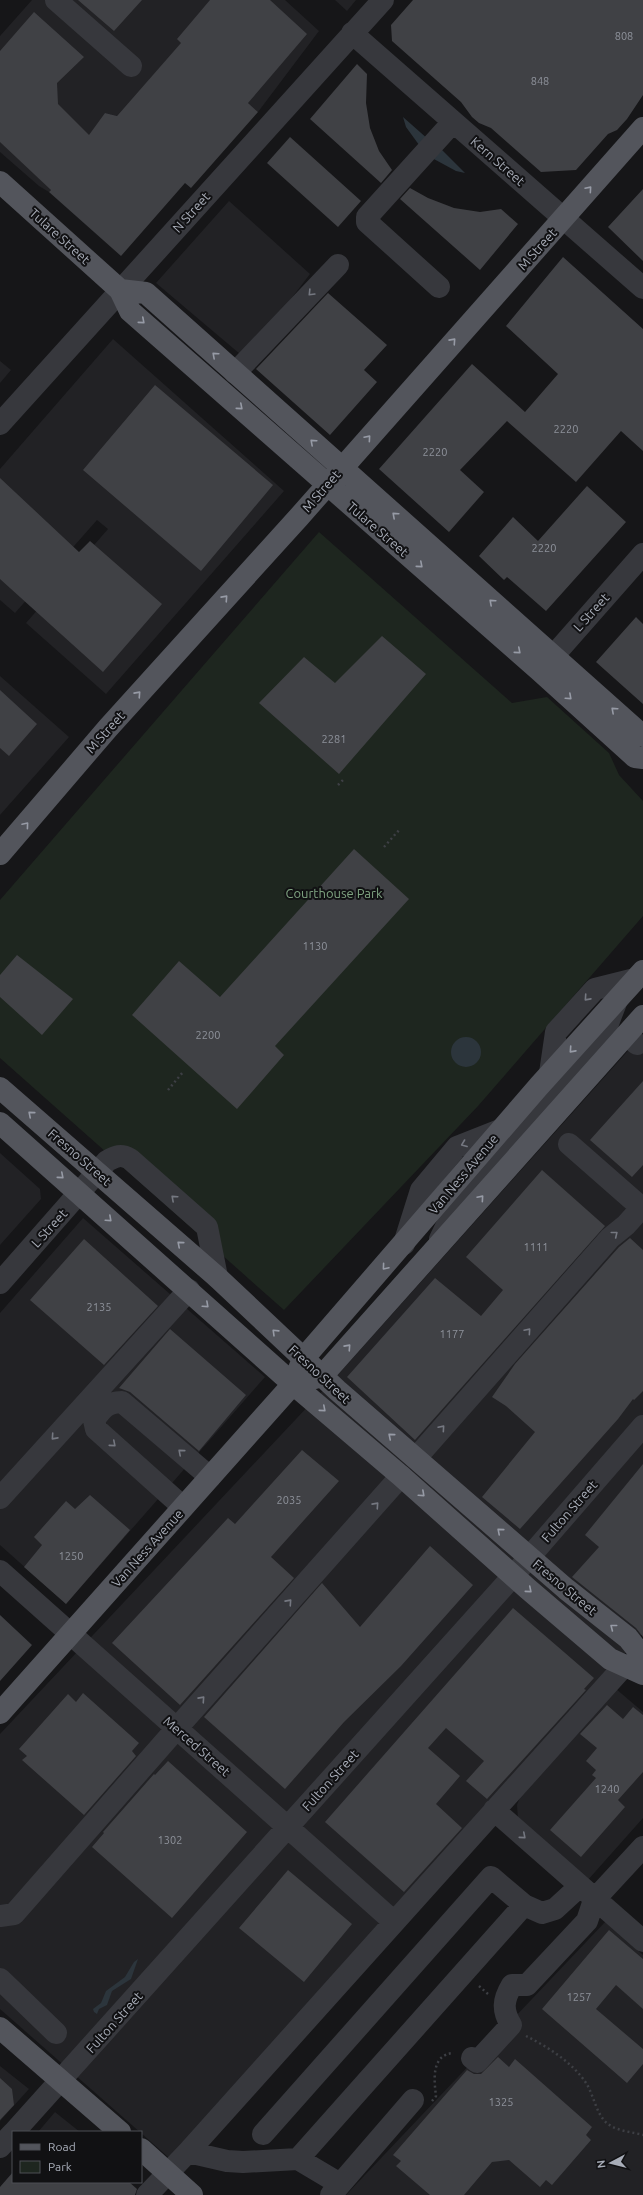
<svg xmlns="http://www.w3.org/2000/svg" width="643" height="2195" viewBox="0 0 643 2195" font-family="Ubuntu,sans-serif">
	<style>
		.built { fill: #222225 }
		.green { fill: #1e261f }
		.water { fill: #2c353c }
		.building { fill: #404145 }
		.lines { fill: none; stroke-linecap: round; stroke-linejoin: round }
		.path { stroke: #3d3f44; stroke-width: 2.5; stroke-dasharray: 2 3; stroke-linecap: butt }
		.minor { stroke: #37383d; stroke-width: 22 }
		.major { stroke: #53555c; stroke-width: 22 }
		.oneway { stroke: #979ba6 }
		.oneway2 { stroke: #757881 }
		.labels { text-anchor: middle; stroke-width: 4; stroke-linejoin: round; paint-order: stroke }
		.number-label { font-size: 11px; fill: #8e929b }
		.street-label { font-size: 13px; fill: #a8adb8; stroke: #111113 }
		.park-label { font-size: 13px; fill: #7fa381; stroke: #111113 }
	</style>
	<rect width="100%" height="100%" fill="#161618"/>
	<path class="built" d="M32 0H285L319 31 258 112 181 44 117 116 105 113 99 136 49 192 39 186 0 152V36Z
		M335 0H356L347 11Z
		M229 201 310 274 287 304 240 354 156 283Z
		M113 339 284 491 106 694 26 623 108 529 97 520 15 613 0 600V469Z
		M0 361 11 370 0 383Z
		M0 676 69 737 0 815Z
		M643 1034V1633L175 2163 0 2009V1734L343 1369Z
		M0 1153 40 1189 41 1199 0 1245Z
		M83 1218 265 1377 66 1604 0 1545V1313Z
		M615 1688 643 1712V1818L587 1881 518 1819 517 1805 520 1797Z
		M606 1921 643 1955V2195H346Z
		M0 2066 29 2089 0 2121Z
		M55 2112 80 2132H38Z"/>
	<path class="green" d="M319 532 512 703 547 697 609 753 619 775 643 801V916L478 1106 284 1310 0 1058V900Z"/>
	<path class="water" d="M403 117 429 140 422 149 406 127Z
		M441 149 465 173 456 171 432 158Z
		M451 1052a15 15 0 1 1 30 0a15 15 0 1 1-30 0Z
		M138 1959 131 1979 112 1991 107 2005 99 2009 97 2014 94 2012 93 2009 101 2003 106 1991 125 1977 134 1962Z"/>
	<path class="building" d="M78 0H142L114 31Z
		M210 0H270L307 34 248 103 258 112 191 188 185 183 121 256 49 192 51 190 0 142V51L34 12 84 57 57 83 58 104 89 135 105 113 117 116 181 43 177 39Z
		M413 0H643V95L627 119 617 130 608 134 576 170 541 172 491 128 479 123 472 117 461 102 392 41 391 25Z
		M357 64 367 74 366 103 370 128 379 151 392 170 381 183 310 119Z
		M290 137 361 201 338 227 267 163Z
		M410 188 428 198 454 208 480 212 501 209 518 224 480 270 400 199Z
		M643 189V261L608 227Z
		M563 257 643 329V451L621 431 576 482 507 421 460 470 484 492 449 532 379 469 472 364 525 412 558 374 506 326Z
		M328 293 387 345 364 370 377 382 330 435 256 369Z
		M155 385 273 485 201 571 83 470Z
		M0 478 79 552 90 541 162 604 103 672 0 579Z
		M587 486 626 522 546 611 507 577 504 580 479 556 513 517 538 541Z
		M636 617 643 624V704L596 662Z
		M382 636 426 674 339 774 259 703 304 657 335 683Z
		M0 690 37 724 9 756 0 748Z
		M354 849 409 899 275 1046 284 1055 237 1109 132 1015 179 961 220 997Z
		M17 955 73 999 42 1035 0 997V975Z
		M643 1081V1165L632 1177 590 1140Z
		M542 1170 605 1226 415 1440 347 1377 435 1278 481 1316 503 1290 466 1257Z
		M630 1238 643 1250V1391L634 1400 633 1399 618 1419 520 1529 482 1497 535 1432 506 1406 492 1397 515 1364 619 1247Z
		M84 1239 158 1306 104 1365 30 1300Z
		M170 1329 246 1395 199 1451 130 1392 119 1388Z
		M302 1450 339 1481 271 1557 294 1578 180 1705 112 1643 228 1518 235 1524Z
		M643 1464V1637L636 1628 572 1577 599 1547 585 1535Z
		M90 1495 130 1530 66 1604 24 1567 42 1545 34 1537 66 1501 75 1509Z
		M430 1546 473 1585 401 1666 344 1722 285 1789 204 1717 322 1583 360 1627Z
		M513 1608 594 1678 584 1689 586 1690 487 1799 466 1781 484 1761 446 1728 428 1748 460 1776 436 1804 462 1828 404 1892 325 1822Z
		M0 1615 32 1645 0 1681Z
		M83 1693 139 1743 132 1751 136 1756 84 1815 22 1760 27 1756 19 1749 68 1694 76 1702Z
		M607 1705 623 1719 633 1707 643 1715V1772L618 1800 625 1807 581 1857 550 1830 596 1778 592 1775 596 1770 586 1761 597 1748 580 1734Z
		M168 1761 247 1832 172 1918 92 1847 104 1833 103 1832 154 1774 155 1775Z
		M288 1870 352 1924 304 1982 239 1928Z
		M609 1930 643 1959V2009L616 1985 596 2009 643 2049V2064L627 2083 542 2009Z
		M498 2057 509 2067 515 2059 592 2127 586 2135 591 2140 552 2185 546 2180 540 2187 509 2160 492 2162 464 2195H430L396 2166 401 2161 393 2155 467 2070 474 2074H481Z
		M0 2078 12 2089 14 2105 0 2120Z
		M13 2172V2182H129L137 2189 135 2195H0V2187Z"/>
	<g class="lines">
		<path class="path" d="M338 785 345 778
			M384 847 400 829
			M168 1090 183 1072
			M479 1986 488 1994
			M526 2036C548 2047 572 2062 586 2083 594 2095 596 2115 608 2124 617 2131 632 2132 643 2135
			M432 2101 436 2096C434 2080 431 2054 454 2053"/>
		<path class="minor" d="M56 0 131 66
			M352 33 643 288
			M439 287 367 222V217L453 122
			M235 373 338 265
			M0 424 383 0
			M541 670 643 554
			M626 1035 637 1044
			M550 1073 556 1032 595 989 635 979
			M536 1107 553 1099 600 1044 617 1000
			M569 1144 643 1209
			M440 1239 463 1192 517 1128 562 1106
			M404 1244 421 1190 457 1147 500 1130
			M0 1283 107 1161C116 1156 121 1154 130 1159L207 1227 217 1277
			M416 1458 610 1238 626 1225 643 1206
			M0 1498 189 1290
			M183 1507 96 1429 94 1420C102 1409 107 1402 122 1402L210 1477
			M0 1571 393 1921
			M494 1810 643 1941
			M0 1916 14 1914 177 1728 401 1476
			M0 1979 56 2033
			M472 2058 477 2062 511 2025C502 2010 503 2000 512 1985H527L587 1921 594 1900 643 1847
			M14 2132 513 1576 643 1426
			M263 2134 491 1877 524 1905
			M0 2147 13 2133
			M188 2152 625 1665
			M298 2159 524 1905 542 1913 555 1909 580 1886
			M147 2195 188 2152 227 2161 243 2162 298 2159 340 2184
			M331 2195 413 2100"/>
		<path class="major" d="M0 182 120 290 130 311 540 671 635 757 643 758
			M120 290 146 293 643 736
			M0 854 108 728 299 517 643 128
			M0 1088 217 1277 337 1390 566 1589 628 1638 643 1657
			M0 1123 293 1384 401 1476 528 1589 610 1659 643 1674
			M308 1380 322 1376 643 1016
			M0 1713 293 1384 303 1359 539 1086 643 971
			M0 2028 120 2132
			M141 2149 192 2195"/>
	</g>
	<defs><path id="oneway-chevron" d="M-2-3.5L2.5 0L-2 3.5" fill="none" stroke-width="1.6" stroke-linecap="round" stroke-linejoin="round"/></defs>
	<g class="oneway">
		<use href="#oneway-chevron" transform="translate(589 189) rotate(-49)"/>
		<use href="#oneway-chevron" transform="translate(142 321) rotate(41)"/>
		<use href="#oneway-chevron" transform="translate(453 341) rotate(-48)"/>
		<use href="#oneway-chevron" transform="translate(215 355) rotate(-138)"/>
		<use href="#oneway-chevron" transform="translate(240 407) rotate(41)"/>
		<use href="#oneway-chevron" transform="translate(368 438) rotate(-49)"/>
		<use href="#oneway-chevron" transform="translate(313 442) rotate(-138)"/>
		<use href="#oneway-chevron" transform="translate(395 515) rotate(-138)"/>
		<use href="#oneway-chevron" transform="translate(420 565) rotate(41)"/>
		<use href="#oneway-chevron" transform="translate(225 598) rotate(-48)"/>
		<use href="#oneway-chevron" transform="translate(492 602) rotate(-138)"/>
		<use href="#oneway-chevron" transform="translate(518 651) rotate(41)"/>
		<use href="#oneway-chevron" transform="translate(138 694) rotate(-48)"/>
		<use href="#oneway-chevron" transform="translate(569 697) rotate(42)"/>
		<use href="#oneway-chevron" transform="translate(614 710) rotate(-138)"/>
		<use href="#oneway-chevron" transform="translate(26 825) rotate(-50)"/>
		<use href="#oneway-chevron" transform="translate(572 1050) rotate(132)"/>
		<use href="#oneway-chevron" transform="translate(31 1114) rotate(-139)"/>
		<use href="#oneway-chevron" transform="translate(61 1176) rotate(41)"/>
		<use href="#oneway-chevron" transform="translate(481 1198) rotate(-49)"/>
		<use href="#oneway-chevron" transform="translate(109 1219) rotate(42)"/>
		<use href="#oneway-chevron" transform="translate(180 1244) rotate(-139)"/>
		<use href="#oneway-chevron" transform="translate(385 1267) rotate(130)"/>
		<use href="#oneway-chevron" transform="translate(206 1305) rotate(42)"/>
		<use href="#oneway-chevron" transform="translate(275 1332) rotate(-136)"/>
		<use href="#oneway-chevron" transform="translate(348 1347) rotate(-48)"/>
		<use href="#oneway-chevron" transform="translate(323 1409) rotate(41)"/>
		<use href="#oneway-chevron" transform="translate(391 1436) rotate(-140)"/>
		<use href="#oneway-chevron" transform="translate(422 1494) rotate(42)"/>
		<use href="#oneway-chevron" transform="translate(500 1531) rotate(-139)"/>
		<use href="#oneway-chevron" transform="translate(529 1590) rotate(40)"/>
		<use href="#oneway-chevron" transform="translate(613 1627) rotate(-142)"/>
	</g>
	<g class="oneway2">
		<use href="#oneway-chevron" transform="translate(311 293) rotate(134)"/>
		<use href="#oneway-chevron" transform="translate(587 998) rotate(132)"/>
		<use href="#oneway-chevron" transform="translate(464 1144) rotate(159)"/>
		<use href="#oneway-chevron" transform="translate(174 1198) rotate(-138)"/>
		<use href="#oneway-chevron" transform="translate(615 1234) rotate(-39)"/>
		<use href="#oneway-chevron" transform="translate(528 1331) rotate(-49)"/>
		<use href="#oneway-chevron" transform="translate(442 1428) rotate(-49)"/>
		<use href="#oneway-chevron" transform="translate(54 1437) rotate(132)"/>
		<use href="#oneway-chevron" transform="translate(113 1444) rotate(41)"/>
		<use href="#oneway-chevron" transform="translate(181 1452) rotate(-139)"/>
		<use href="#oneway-chevron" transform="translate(376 1505) rotate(-48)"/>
		<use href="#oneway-chevron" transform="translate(289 1602) rotate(-48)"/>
		<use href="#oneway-chevron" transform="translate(202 1699) rotate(-48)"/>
		<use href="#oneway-chevron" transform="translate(523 1836) rotate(41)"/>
	</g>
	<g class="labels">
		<g class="number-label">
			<text x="624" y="40">808</text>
			<text x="540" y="85">848</text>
			<text x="566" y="433">2220</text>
			<text x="435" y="456">2220</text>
			<text x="544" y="552">2220</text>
			<text x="334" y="743">2281</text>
			<text x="315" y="950">1130</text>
			<text x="208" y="1039">2200</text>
			<text x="536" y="1251">1111</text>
			<text x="99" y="1311">2135</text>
			<text x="452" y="1338">1177</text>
			<text x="289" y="1504">2035</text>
			<text x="71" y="1560">1250</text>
			<text x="607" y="1793">1240</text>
			<text x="170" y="1844">1302</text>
			<text x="579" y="2001">1257</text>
			<text x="501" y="2106">1325</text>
		</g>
		<g class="street-label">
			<text transform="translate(498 161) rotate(41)" y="5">Kern Street</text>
			<text transform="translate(191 212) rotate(-48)" y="5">N Street</text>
			<text transform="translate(60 236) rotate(42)" y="5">Tulare Street</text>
			<text transform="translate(537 249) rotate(-48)" y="5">M Street</text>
			<text transform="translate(321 491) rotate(-49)" y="5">M Street</text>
			<text transform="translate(378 529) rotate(41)" y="5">Tulare Street</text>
			<text transform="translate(591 612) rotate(-48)" y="5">L Street</text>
			<text transform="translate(105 732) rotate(-48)" y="5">M Street</text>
			<text transform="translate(80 1157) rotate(41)" y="5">Fresno Street</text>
			<text transform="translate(463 1174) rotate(-50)" y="5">Van Ness Avenue</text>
			<text transform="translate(49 1228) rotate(-48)" y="5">L Street</text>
			<text transform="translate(320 1374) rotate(43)" y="5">Fresno Street</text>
			<text transform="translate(569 1511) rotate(-49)" y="5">Fulton Street</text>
			<text transform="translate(147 1548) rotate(-48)" y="5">Van Ness Avenue</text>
			<text transform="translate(565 1587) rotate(40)" y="5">Fresno Street</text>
			<text transform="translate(197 1746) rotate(41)" y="5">Merced Street</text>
			<text transform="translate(330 1780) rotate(-48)" y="5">Fulton Street</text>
			<text transform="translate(114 2022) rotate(-48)" y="5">Fulton Street</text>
		</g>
		<g class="park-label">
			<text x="334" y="898">Courthouse Park</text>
		</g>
	</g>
	<rect x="12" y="2131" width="130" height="52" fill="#111113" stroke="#4d4f55"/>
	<rect x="20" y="2144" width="20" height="6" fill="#53555c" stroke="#4d4f55"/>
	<text x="48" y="2151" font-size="12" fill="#a8adb8">Road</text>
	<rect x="20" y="2161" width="20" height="12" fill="#1e261f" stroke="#4d4f55"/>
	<text x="48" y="2171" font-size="12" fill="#a8adb8">Park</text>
	<g transform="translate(611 2163) rotate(263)" stroke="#111113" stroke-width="3" paint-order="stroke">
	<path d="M0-3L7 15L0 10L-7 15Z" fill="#a8adb8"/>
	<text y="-6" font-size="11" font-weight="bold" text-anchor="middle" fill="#a8adb8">N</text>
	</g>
</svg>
